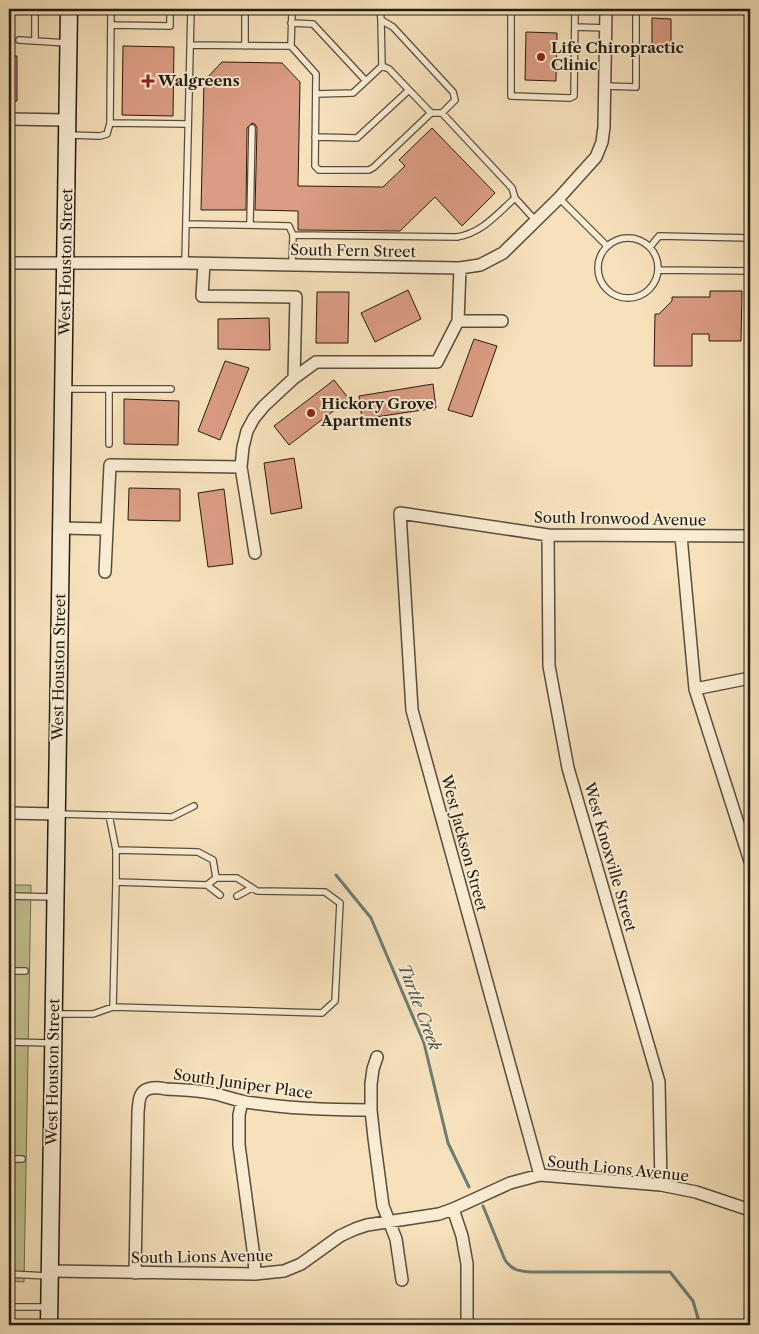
<svg xmlns="http://www.w3.org/2000/svg" width="759" height="1334" viewBox="0 0 759 1334" font-family="'Libre Caslon Text',serif">
	<style>
		.green { fill: #c1c18d; stroke: #726e50 }
		.lines { fill: none; stroke-linecap: round; stroke-linejoin: round }
		.stream { stroke: #6c7d73; stroke-width: 3 }
		.building { fill: #da9c83; stroke: #231c12 }
		.service-casing { stroke: #584d3c; stroke-width: 8 }
		.minor-casing { stroke: #584d3c; stroke-width: 14 }
		.secondary-casing { stroke: #231c12; stroke-width: 19 }
		.service { stroke: #f9ecd3; stroke-width: 5.5 }
		.minor { stroke: #f9ecd3; stroke-width: 11 }
		.secondary { stroke: #f9ecd3; stroke-width: 16 }
		.poi-dot { fill: #8f2418; stroke: #f9ecd3; stroke-width: 2 }
		.labels { text-anchor: middle; stroke-width: 4; stroke-linejoin: round; paint-order: stroke }
		.poi-label { font-size: 15px; font-weight: bold; fill: #231c12; stroke: #f9ecd3; text-anchor: start }
		.street-label { font-size: 15px; fill: #231c12; stroke: #f9ecd3 }
		.water-label { font-size: 16px; font-style: italic; fill: #4e544a; stroke: #f9ecd3 }
	</style>
	<rect width="100%" height="100%" fill="#f6e1bb"/>
	<filter id="stains"><feTurbulence type="fractalNoise" baseFrequency=".004" numOctaves="4"/><feColorMatrix values="0 0 0 0 .2 0 0 0 0 .09 0 0 0 0 .02 0 0 0 .5 -.17"/></filter>
	<radialGradient id="worn" r=".72"><stop offset=".6" stop-color="#630" stop-opacity="0"/><stop offset="1" stop-color="#630" stop-opacity=".3"/></radialGradient>
	<path class="green" d="M9 885H31L24 1282 9 1281Z"/>
	<g class="lines">
		<path class="stream" d="M336 875 371 918 424 1043 448 1143 469 1187
			M483 1206 505 1260C512 1270 518 1271 530 1272H670L693 1301 700 1325"/>
	</g>
	<path class="building" d="M652 18 671 19V50H652Z
		M526 32 557 33 556 81 525 80Z
		M123 46 174 47 173 116 122 115Z
		M9 56H17V101H9Z
		M222 62 282 63 300 82 298 186 383 187 405 166 399 160 432 128 495 193 462 226 435 197 400 231 298 230V211L255 210 257 128 255 124 252 123 247 128 246 210H201L204 81Z
		M408 290 421 319 375 342 361 313Z
		M710 291H742L741 341H709V334H692V366H654L655 314H659L672 301V297H710Z
		M317 292H349L348 343H316Z
		M269 318 270 350 218 349V319Z
		M474 339 497 346 472 417 448 410Z
		M225 361 249 368 220 440 198 431Z
		M334 380 349 399 289 445 274 426Z
		M433 384 436 408 362 419 359 396Z
		M124 399 179 401 178 445 124 444Z
		M294 458 302 508 271 514 264 463Z
		M129 488 180 489V521L128 520Z
		M224 489 233 564 208 567 198 493Z"/>
	<g class="lines">
		<g class="service-casing">
			<path id="service" d="M35 9V41L68 43
				M380 9 381 20 393 27 453 92 455 100 442 113
				M511 9V96L570 98 574 96 575 9
				M291 23 313 24 366 81
				M111 25 170 26V9
				M575 27 606 28
				M19 40 35 41
				M190 45 291 46 316 74 315 166 319 170H369L374 167 431 113H442L512 188 515 198
				M245 46V9
				M291 46 292 9
				M605 86 636 87V9
				M409 90 431 113
				M316 94 353 93 382 66 381 20
				M110 123 188 124
				M68 135 100 136 107 134 110 123 111 9
				M315 137 357 138 409 90 389 69 382 66
				M559 198 607 246
				M186 224 289 226 293 235 292 265
				M250 224 252 128
				M293 235 457 237C482 233 497 214 515 198L536 221
				M598 268a30 30 0 1 1 60 0a30 30 0 1 1-60 0Z
				M650 247 659 236 750 238
				M185 263 191 9
				M658 270 750 271
				M66 389H171
				M109 389V444
				M59 814 172 817 194 806
				M109 815 116 850 198 852 213 860 216 878 207 885 116 882V850
				M207 885 220 895
				M9 896 54 897
				M237 896 252 888
				M9 971H25
				M113 1007 116 882
				M56 1014H93L113 1007 322 1013 335 1001 340 903 325 892 257 891 237 878H216
				M9 1042 51 1043
				M9 1159H22
				M9 1274 48 1276
				M9 1307H47"/>
		</g>
		<g class="minor-casing">
			<path id="minor" d="M9 119 67 120
				M9 263H185L460 268 480 265 503 253 559 198 596 157 602 142 604 127 606 9
				M204 264 202 296 296 297 294 378
				M458 321H502
				M241 467 243 447 247 431 254 418 264 406 294 378 316 362H437L458 321 460 268
				M62 528 107 529
				M548 535 549 666 568 768 659 1082 661 1185
				M681 536 695 689 750 861
				M105 572 110 465 241 467 255 553
				M695 689 750 678
				M9 813 56 814
				M377 1057 373 1069 371 1084V1110L374 1138 383 1206 396 1239 402 1280
				M242 1101 239 1115V1145L254 1257 255 1274
				M540 1175 412 710 400 513 548 535 750 536
				M453 1209 462 1236 467 1264V1325
				M50 1271 255 1274 284 1271 301 1264 340 1236 355 1229 367 1225 439 1214 453 1209 510 1183 540 1175 661 1185 696 1192 750 1210
				M135 1273 138 1112C139 1104 138 1092 148 1089 153 1087 161 1088 166 1089 183 1090 200 1090 216 1094 228 1097 240 1102 253 1103 292 1109 332 1110 371 1110"/>
		</g>
		<g class="secondary-casing">
			<path id="secondary" d="M49 1325 69 9"/>
		</g>
		<use href="#service" class="service"/>
		<use href="#minor" class="minor"/>
		<use href="#secondary" class="secondary"/>
	</g>
	<g class="poi-dot">
		<circle cx="541" cy="57" r="5"/>
		<path d="M145.5 73.5h5v5h5v5h-5v5h-5v-5h-5v-5h5z"/>
		<circle cx="311" cy="413" r="5"/>
	</g>
	<g class="labels">
		<g class="poi-label">
			<text x="551" y="53">Life Chiropractic<tspan x="551" dy="17">Clinic</tspan></text>
			<text x="158" y="86">Walgreens</text>
			<text x="321" y="409">Hickory Grove<tspan x="321" dy="17">Apartments</tspan></text>
		</g>
		<g class="street-label">
			<text transform="translate(353 251) rotate(1)" y="5">South Fern Street</text>
			<text transform="translate(66 262) rotate(-89)" y="5">West Houston Street</text>
			<text transform="translate(620 519) rotate(1)" y="5">South Ironwood Avenue</text>
			<text transform="translate(59 667) rotate(-89)" y="5">West Houston Street</text>
			<text transform="translate(464 843) rotate(75)" y="5">West Jackson Street</text>
			<text transform="translate(610 857) rotate(74)" y="5">West Knoxville Street</text>
			<text transform="translate(53 1072) rotate(-89)" y="5">West Houston Street</text>
			<text transform="translate(243 1084) rotate(8)" y="5">South Juniper Place</text>
			<text transform="translate(618 1169) rotate(6)" y="5">South Lions Avenue</text>
			<text transform="translate(202 1257) rotate(-1)" y="5">South Lions Avenue</text>
		</g>
		<g class="water-label">
			<text transform="translate(420 1007) rotate(69)" y="6">Turtle Creek</text>
		</g>
	</g>
	<rect width="759" height="1334" fill="none" stroke="#f6e1bb" stroke-width="30"/>
	<rect x="10" y="10" width="739" height="1314" fill="none" stroke="#231c12" stroke-width="2.5"/>
	<rect x="15" y="15" width="729" height="1304" fill="none" stroke="#231c12"/>
	<rect width="100%" height="100%" filter="url(#stains)"/>
	<rect width="100%" height="100%" fill="url(#worn)"/>
</svg>
